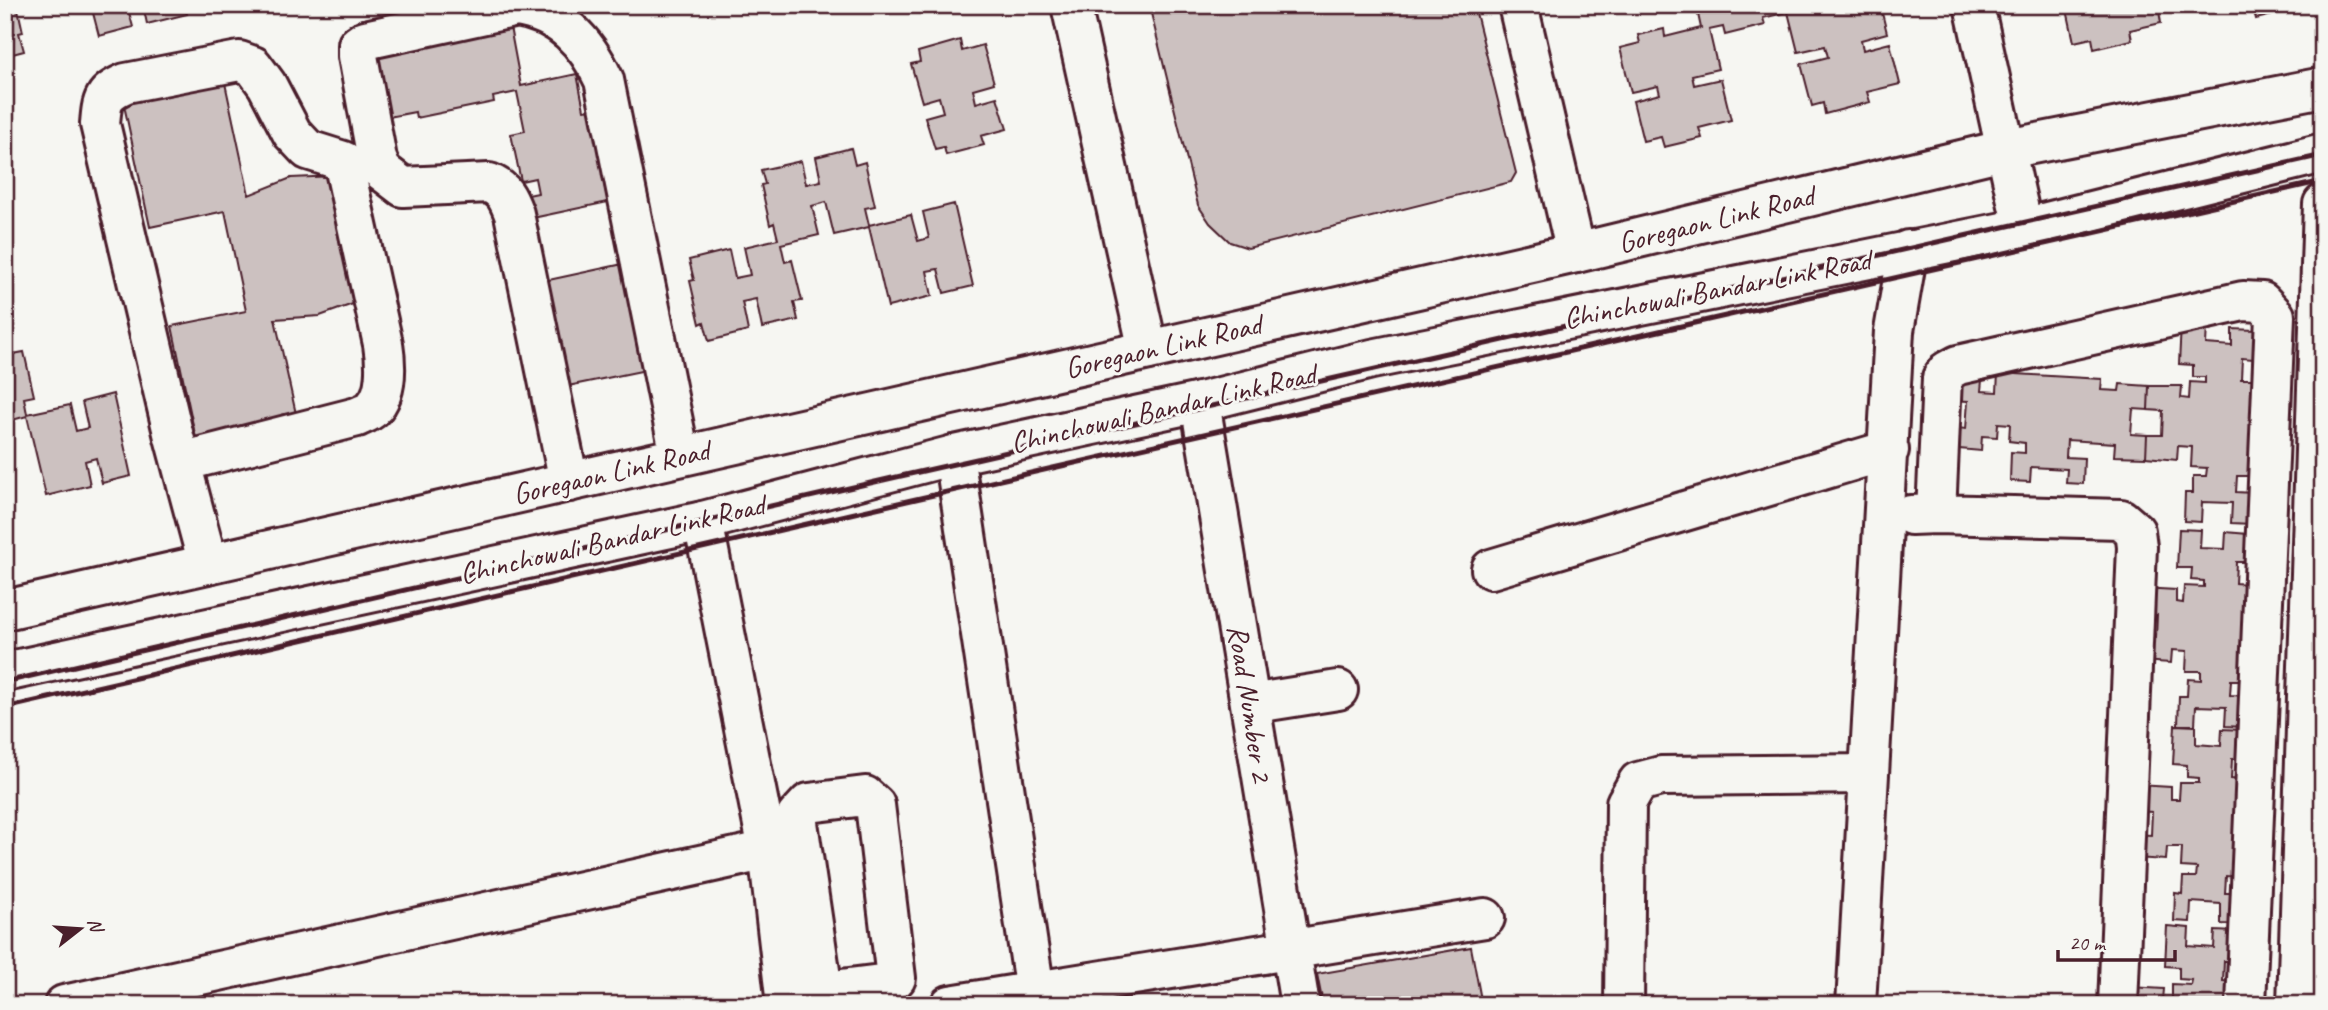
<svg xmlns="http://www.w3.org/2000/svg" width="2328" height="1010" viewBox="0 0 2328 1010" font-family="Caveat,sans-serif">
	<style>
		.building { fill: #ccc1c0; stroke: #4a1f2b; stroke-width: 2 }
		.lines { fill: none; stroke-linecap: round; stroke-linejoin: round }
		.minor-casing { stroke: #4a1f2b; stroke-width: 44 }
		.major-casing { stroke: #4a1f2b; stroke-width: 44 }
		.minor { stroke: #f6f6f2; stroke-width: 38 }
		.major { stroke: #f6f6f2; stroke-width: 38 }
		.rail { stroke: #4a1f2b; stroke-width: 5 }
		.labels { text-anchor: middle; stroke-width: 6; stroke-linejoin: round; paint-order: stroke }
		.street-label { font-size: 30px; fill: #4a1f2b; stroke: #f6f6f2 }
	</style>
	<rect width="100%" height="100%" fill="#f6f6f2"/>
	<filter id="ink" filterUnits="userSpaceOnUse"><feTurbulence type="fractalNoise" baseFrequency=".0143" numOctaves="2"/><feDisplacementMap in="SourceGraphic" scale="14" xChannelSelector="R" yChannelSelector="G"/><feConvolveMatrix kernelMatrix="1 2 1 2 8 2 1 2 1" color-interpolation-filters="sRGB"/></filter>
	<g filter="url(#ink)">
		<path class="building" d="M5 5H17L23 32 19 33 24 51 5 56Z
			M81 5H127L133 27 99 36 92 9 83 11Z
			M143 5H185L187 14 147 24Z
			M1149 5H1474L1516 173 1511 182 1248 248 1230 242 1210 223 1198 205Z
			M1696 5H1792L1793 9 1807 5H1880L1887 33 1861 40 1863 50 1890 43 1900 84 1867 92 1870 102 1825 114 1823 103 1812 106 1801 64 1828 57 1825 46 1798 52 1788 12 1763 18 1765 25 1725 35 1723 27 1709 30 1718 69 1692 75 1694 85 1721 79 1731 120 1699 128 1702 138 1664 147 1661 137 1643 141 1633 101 1660 94 1658 86 1631 92 1620 48 1640 43 1638 35 1664 29 1665 37 1701 28Z
			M2066 5H2158L2161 23 2130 30 2132 40 2094 49 2092 38 2074 42Z
			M2241 5H2300L2301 8 2256 19 2253 8 2243 11Z
			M510 27 521 86 577 74 584 110 593 109 610 174 602 175 608 202 528 219 523 196 538 193 535 178 521 181 511 134 525 131 517 92 493 97 494 102 416 118 415 112 383 118 371 54Z
			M960 40 962 51 983 45 994 83 973 89 976 103 997 97 1007 129 981 136 984 145 946 155 944 147 935 149 925 117 943 112 939 97 922 102 911 64 920 62 918 52Z
			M225 83 249 195 291 178 335 176 361 301 320 316 275 319 298 423 197 444 172 326 246 311 225 211 150 227 124 105 177 88Z
			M851 148 855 165 865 162 875 206 865 208 869 225 911 215 918 241 929 238 923 212 954 204 973 286 944 293 938 269 927 271 932 296 888 307 869 227 834 235 826 202 812 206 819 235 781 244 785 262 792 260 802 301 794 302 798 320 762 328 756 299 742 302 748 331 709 341 704 322 700 324 690 281 694 280 689 260 729 250 735 278 750 275 744 247 778 239 774 223 770 225 761 185 765 184 761 170 801 161 806 184 821 181 816 157Z
			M623 264 646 370 568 386 544 281Z
			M2181 324 2207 326 2206 344 2232 346V329L2255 330 2253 359 2242 358 2241 379H2253L2249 476H2237L2236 492 2253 493 2252 524 2231 523 2232 503 2202 502 2201 522 2184 521 2185 493H2193V476H2206L2207 468 2191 467 2192 447 2178 446 2177 460 2146 457 2147 435H2162L2163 411 2148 410 2149 386H2182L2181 398 2189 399 2190 382 2205 383V377H2193V365L2179 364Z
			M9 338 13 354 24 352 34 396 24 398 27 414 70 405 76 431 88 428 82 402 113 394 131 476 102 483 96 458 85 461 90 485 46 496 27 416 5 422V339Z
			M1998 373 2102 379 2101 390 2119 391 2120 384 2149 386 2148 410 2133 409 2131 434 2147 435 2146 457 2114 456 2115 443 2067 440 2066 457 2084 458 2083 484 2066 483 2067 469 2031 467 2030 482 2010 481 2011 452 2025 453V443L2009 441 2010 424 1998 423 1997 437 1982 436 1981 451 1948 448 1949 427 1966 429 1968 401 1951 400 1952 379 1982 380 1981 391 1997 392Z
			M2179 529 2201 530 2200 548 2225 549 2226 532 2248 534 2247 562H2236L2235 583 2247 584 2243 680H2231L2230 695 2247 696 2245 727 2225 726 2226 707 2196 706 2195 725H2178L2179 696H2187L2188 679 2201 680V671H2186L2187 651 2172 650 2171 663 2140 661 2141 638H2156L2157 615 2141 614 2142 588 2176 590V602L2183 603 2184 586 2204 587V581L2191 580 2192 568H2177Z
			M2175 725 2196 726V744L2221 746 2222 729 2243 730 2242 759H2232L2231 779 2243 780 2238 877 2226 876 2225 893H2242L2240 925 2221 924V904L2191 902 2190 922 2174 921 2175 893 2182 894 2183 877H2196L2197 868 2181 867 2182 847H2167L2166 860 2135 858 2136 834 2151 835 2152 812 2136 811 2138 785 2171 787V799H2179L2180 783H2199V778L2187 777V765L2173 764Z
			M2167 926 2189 928 2188 946 2214 948 2215 931 2236 932 2235 961H2224L2223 981 2236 982 2234 1005H2129L2130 987 2164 989 2163 1000 2172 1001V984L2191 985 2192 980 2179 979V967L2165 966Z
			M1471 947 1482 1005H1323L1317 974Z"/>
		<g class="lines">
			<g class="minor-casing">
				<path id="minor" d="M1071 5 1148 350
					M1518 5 1576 253
					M1974 5 2023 228
					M1200 402 1300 1005
					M954 455 1037 1005
					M181 462 357 417C361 415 368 413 372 409 388 394 386 363 383 344L343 161 308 150 292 133 267 85 253 66 239 61 126 83C103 93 102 99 100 124L173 433 208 564
					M569 482 514 214C508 198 504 189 489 183L403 187 382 171 377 159 358 56V45L365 40 517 7C561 14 586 41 604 80L680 456
					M1936 514 1942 378 1947 371 1958 365 2243 301 2262 302 2275 316 2246 1005
					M1911 515 1936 514 2121 519 2135 531 2137 547 2118 1005
					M703 521 768 850 786 1005
					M1491 569 1889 450
					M1250 704 1338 690
					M785 996 881 984 896 978 875 805 865 796 809 803 797 816 823 991
					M64 1005 768 850
					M950 1005 1485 918
					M1624 1005 1626 803 1638 782 1661 776 1868 774
					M1856 1005 1894 331 1908 250
					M2297 1005 2323 204"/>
			</g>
			<g class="major-casing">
				<path id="major" d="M5 610 1576 253 2007 149 2323 87
					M5 672 703 521 954 455 1200 402 1372 359 2023 228 2323 153"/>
			</g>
			<use href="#minor" class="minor"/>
			<use href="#major" class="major"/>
			<path class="rail" d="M5 682 901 476 2323 155
				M5 708 907 501 2323 181"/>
		</g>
	</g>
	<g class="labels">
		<g class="street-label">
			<text transform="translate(1716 219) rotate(-14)" y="10">Goregaon Link Road</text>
			<text transform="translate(1717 289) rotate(-11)" y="10">Chinchowali Bandar Link Road</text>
			<text transform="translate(1163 346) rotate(-13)" y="10">Goregaon Link Road</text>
			<text transform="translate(1163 408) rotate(-13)" y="10">Chinchowali Bandar Link Road</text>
			<text transform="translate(611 472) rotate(-13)" y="10">Goregaon Link Road</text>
			<text transform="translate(612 539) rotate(-13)" y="10">Chinchowali Bandar Link Road</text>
			<text transform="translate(1250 703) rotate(81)" y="10">Road Number 2</text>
		</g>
	</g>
	<rect width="2328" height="1010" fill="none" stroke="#f6f6f2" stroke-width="28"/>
	<rect x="14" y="14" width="2300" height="982" fill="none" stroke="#4a1f2b" stroke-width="2.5" filter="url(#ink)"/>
	<g transform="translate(80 929) rotate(73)" stroke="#f6f6f2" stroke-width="5" paint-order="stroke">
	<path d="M0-5L12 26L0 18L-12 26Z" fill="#4a1f2b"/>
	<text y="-10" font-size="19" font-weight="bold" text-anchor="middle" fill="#4a1f2b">N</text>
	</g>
	<path d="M2058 950v10h117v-10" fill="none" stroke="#4a1f2b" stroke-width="3.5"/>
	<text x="2069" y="950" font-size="21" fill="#4a1f2b" stroke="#f6f6f2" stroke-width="5" paint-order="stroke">20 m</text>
</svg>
